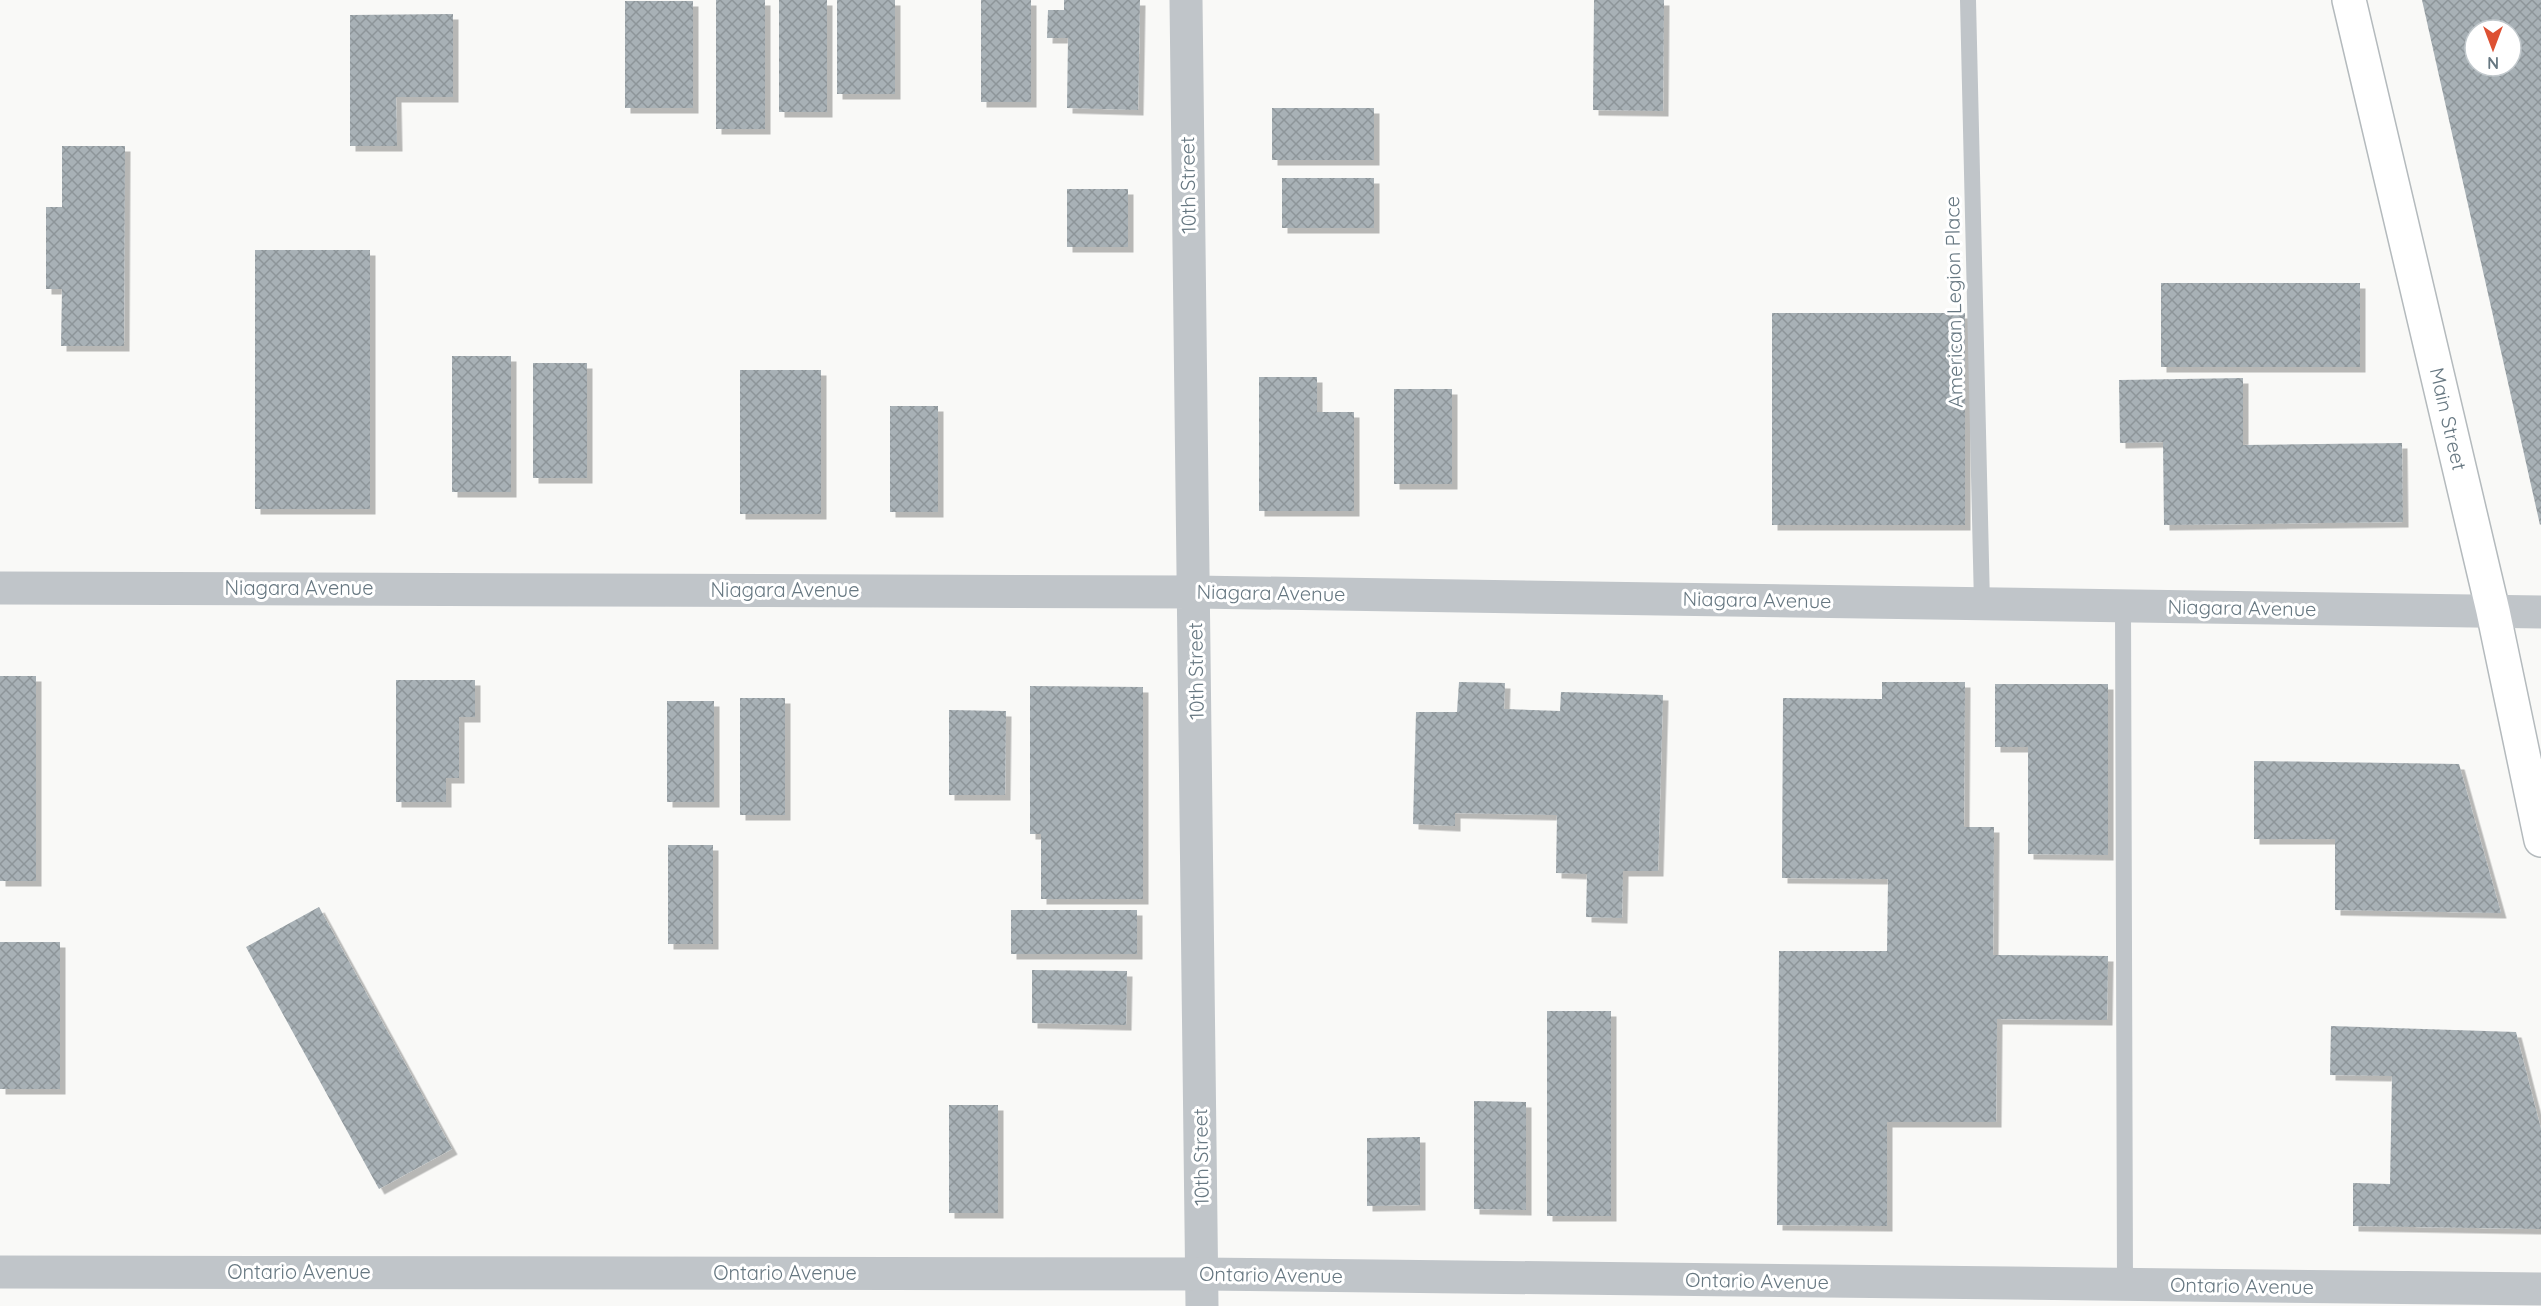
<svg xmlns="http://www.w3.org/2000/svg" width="2541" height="1306" viewBox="0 0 2541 1306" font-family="Quicksand,sans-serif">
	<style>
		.building { fill: url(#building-cross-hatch); fill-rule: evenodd; filter: url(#shadow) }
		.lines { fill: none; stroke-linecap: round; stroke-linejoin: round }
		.primary-casing { stroke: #b4babd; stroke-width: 36 }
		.service { stroke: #c0c5c9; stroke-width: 16 }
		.minor { stroke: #c0c5c9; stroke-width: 33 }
		.tertiary { stroke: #c0c5c9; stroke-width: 33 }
		.primary { stroke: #fff; stroke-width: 33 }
		.labels { text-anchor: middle; stroke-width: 6; stroke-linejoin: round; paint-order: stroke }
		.street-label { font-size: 20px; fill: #667781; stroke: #fff }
	</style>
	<defs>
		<pattern id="building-cross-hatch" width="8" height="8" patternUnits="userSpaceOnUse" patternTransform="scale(1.5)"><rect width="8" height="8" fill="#a8b1b6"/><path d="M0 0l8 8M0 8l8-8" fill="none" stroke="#8d9599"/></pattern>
		<filter id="shadow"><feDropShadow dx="5.5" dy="5.5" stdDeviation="0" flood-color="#0004"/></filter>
	</defs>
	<rect width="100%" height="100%" fill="#f9f9f7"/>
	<path class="building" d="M716 0H765V129H716Z
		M779 0H827V112H779Z
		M837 0H895V94H837Z
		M981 0H1031V102H981Z
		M1064 0H1140L1138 110 1067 108 1068 38H1047L1048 10H1064Z
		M1594 0H1664L1663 111 1593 110Z
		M2422 0H2541V524L2540 525ZM2475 30H2511V66H2475Z
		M625 1H693V108H625Z
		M453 14V97H396L397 146H350V15Z
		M1272 108H1374V160H1272Z
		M62 146H125L124 346H61L62 289H46V207H62Z
		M1282 178H1374V228H1282Z
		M1067 189H1128V247H1067Z
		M255 250H370V509H255Z
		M2161 283H2360V367H2161Z
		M1772 313H1965V525H1772Z
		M452 356H511V492H452Z
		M533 363H587V478H533Z
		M740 370H821V514H740Z
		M1259 377H1317V412H1354V511H1259Z
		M2243 378V445L2402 443 2403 522 2164 525 2163 442 2120 443 2119 380Z
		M1394 389H1452V484H1394Z
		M890 406H938V512H890Z
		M0 676H36V881H0Z
		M396 680H475V717H459V778H446V802H396Z
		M1459 682 1505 683 1504 709 1560 711 1561 692 1663 695 1658 871H1623L1622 918 1586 917 1587 874 1556 873 1557 815 1455 813V826L1413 824 1416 712H1457Z
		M1882 682H1965L1964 827H1994L1993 955 2108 956 2107 1020 1997 1019 1996 1122H1887V1226L1777 1225 1779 951H1887L1888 879 1782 878 1783 698 1882 699Z
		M1995 684H2108V855L2028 854V747H1995Z
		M1030 686 1143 687V899H1041V834H1030Z
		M740 698H785V815H740Z
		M667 701H714V802H667Z
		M949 710 1006 711 1005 795H949Z
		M2254 761 2459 764 2501 913 2335 910V839H2254Z
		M668 845H713V944H668Z
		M319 907 452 1149 379 1189 246 947Z
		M1011 910H1137V954H1011Z
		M0 942H60V1089H0Z
		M1032 970 1127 971 1126 1025 1032 1023Z
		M1547 1011H1611V1216H1547Z
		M2331 1026 2516 1032 2541 1129V1229L2353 1226V1183L2390 1184 2392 1076 2330 1075Z
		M1474 1101 1526 1102V1210L1474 1209Z
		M949 1105H998V1213H949Z
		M1420 1137V1205L1367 1206V1138Z"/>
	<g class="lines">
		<g class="primary-casing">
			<path id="primary" d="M2349 0 2493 611 2541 840"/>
		</g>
		<path class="service" d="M1968 0 1982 604
			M2123 606 2125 1285"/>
		<path class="minor" d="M1186 0 1202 1306
			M0 588 1195 592 2541 612"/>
		<path class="tertiary" d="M0 1272 1202 1274 2541 1289"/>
		<use href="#primary" class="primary"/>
	</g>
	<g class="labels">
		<g class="street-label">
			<text transform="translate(1188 185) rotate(-91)" y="7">10th Street</text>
			<text transform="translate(1954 302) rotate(-91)" y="7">American Legion Place</text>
			<text transform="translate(2448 419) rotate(77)" y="7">Main Street</text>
			<text x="299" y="595">Niagara Avenue</text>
			<text x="785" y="597">Niagara Avenue</text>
			<text transform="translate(1271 593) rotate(1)" y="7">Niagara Avenue</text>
			<text transform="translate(1757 600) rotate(1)" y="7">Niagara Avenue</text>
			<text transform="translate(2242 608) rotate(1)" y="7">Niagara Avenue</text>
			<text transform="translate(1196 671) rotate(-91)" y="7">10th Street</text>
			<text transform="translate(1201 1157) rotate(-91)" y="7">10th Street</text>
			<text x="299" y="1279">Ontario Avenue</text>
			<text x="785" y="1280">Ontario Avenue</text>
			<text transform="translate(1271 1275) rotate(1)" y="7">Ontario Avenue</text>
			<text transform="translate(1757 1281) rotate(1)" y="7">Ontario Avenue</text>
			<text transform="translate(2242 1286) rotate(1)" y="7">Ontario Avenue</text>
		</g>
	</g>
	<g transform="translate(2493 48) rotate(180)"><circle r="28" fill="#ffffff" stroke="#c2c9cd" stroke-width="1.5"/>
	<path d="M0-4.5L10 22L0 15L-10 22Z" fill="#dd5133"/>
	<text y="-9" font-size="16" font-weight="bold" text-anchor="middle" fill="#667781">N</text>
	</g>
</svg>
